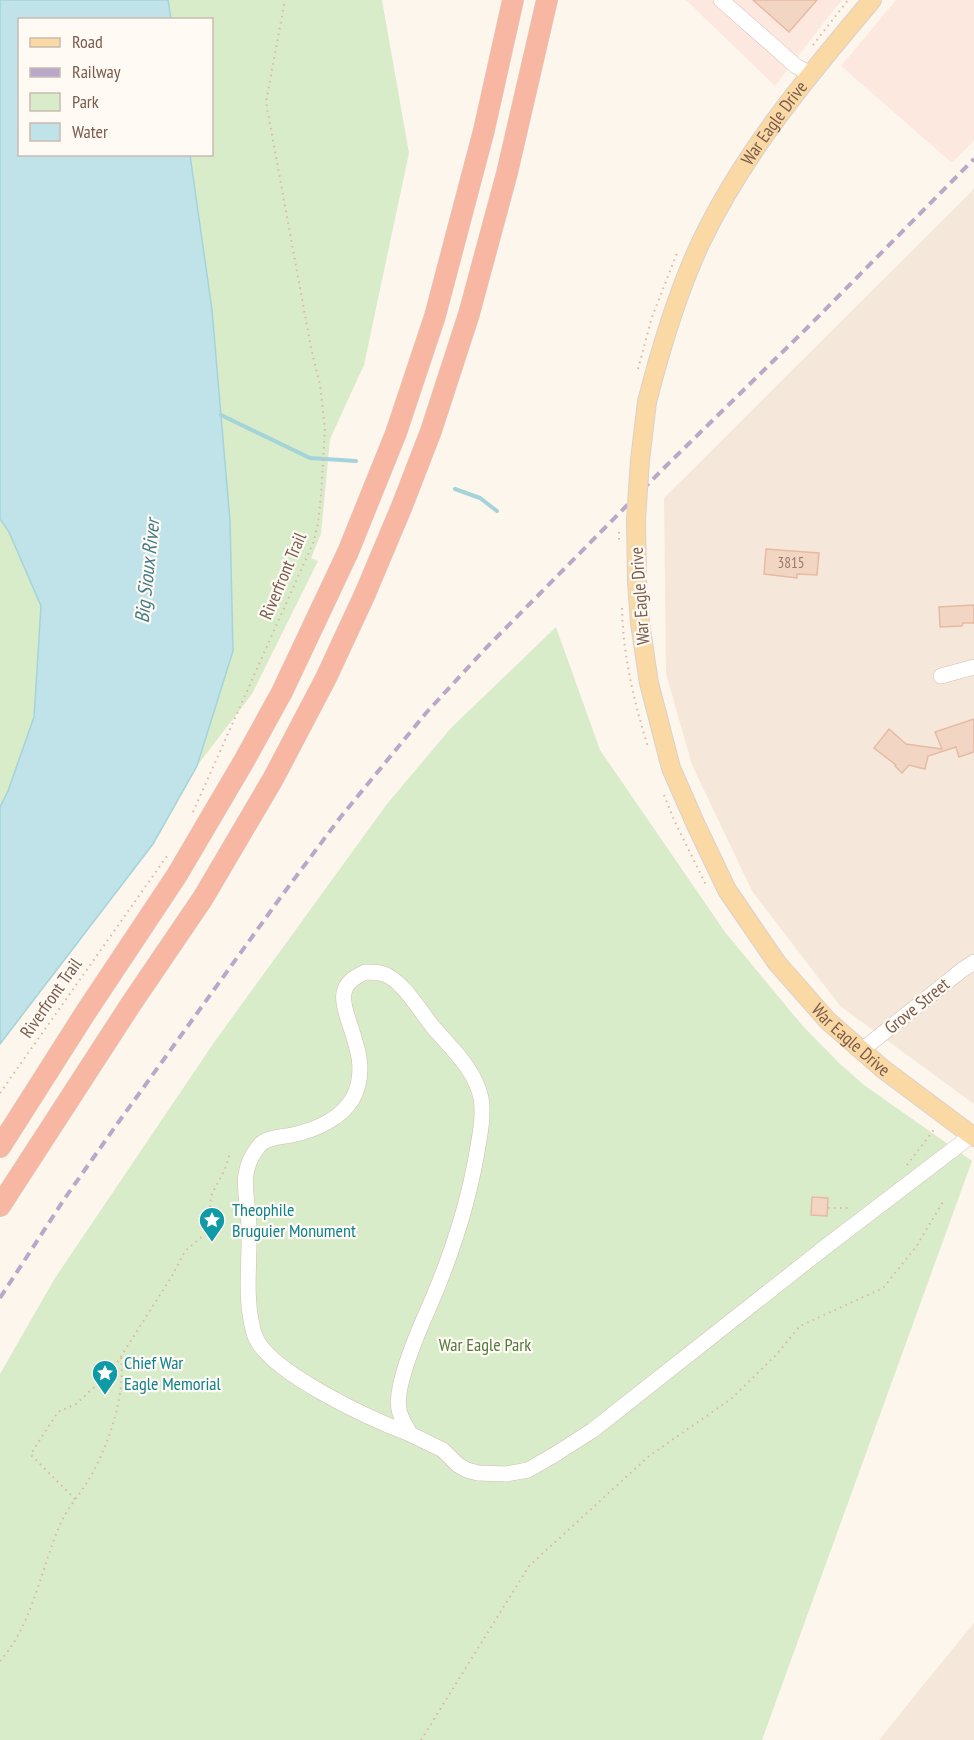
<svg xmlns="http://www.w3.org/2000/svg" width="974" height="1740" viewBox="0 0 974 1740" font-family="'PT Sans Narrow',sans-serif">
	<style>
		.residential { fill: #f5e8da }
		.commercial { fill: #fde8e0 }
		.green { fill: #d8ecc9 }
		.water { fill: #bfe3e8; stroke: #a5d3da; stroke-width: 1.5 }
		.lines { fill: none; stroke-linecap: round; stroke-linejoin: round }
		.stream { stroke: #a5d3da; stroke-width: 4 }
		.building { fill: #f3d5c3; stroke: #e6bba3; stroke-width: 1.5 }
		.minor-casing { stroke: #d1beb0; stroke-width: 16 }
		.major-casing { stroke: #dad1cd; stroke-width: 20 }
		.highway-casing { stroke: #dad1cd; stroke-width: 22 }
		.path { stroke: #d9b8a5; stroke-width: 2; stroke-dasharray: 1.5 4.5; stroke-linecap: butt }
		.minor { stroke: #fff; stroke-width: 15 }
		.major { stroke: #fbd9a5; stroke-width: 18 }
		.highway { stroke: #f7b7a3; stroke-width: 21 }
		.rail { stroke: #b9a8c9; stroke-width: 4; stroke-dasharray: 9 6; stroke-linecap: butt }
		.major-bridge-casing { stroke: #dad1cd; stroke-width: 20; stroke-linecap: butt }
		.path-bridge { stroke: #d9b8a5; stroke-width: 2; stroke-dasharray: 1.5 4.5; stroke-linecap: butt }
		.major-bridge { stroke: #fbd9a5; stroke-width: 18 }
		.labels { text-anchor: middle; stroke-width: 4.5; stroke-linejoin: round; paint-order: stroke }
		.number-label { font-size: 15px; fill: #987a6a }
		.street-label { font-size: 18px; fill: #7a5c4d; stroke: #fffaf3 }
		.culture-label { font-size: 18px; fill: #0d838f; stroke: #fffaf3; text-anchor: start }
		.park-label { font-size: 18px; fill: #537a41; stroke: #fffaf3 }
		.water-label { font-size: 20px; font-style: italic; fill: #437c86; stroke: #fffaf3 }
	</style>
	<rect width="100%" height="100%" fill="#fdf6ec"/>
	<path class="residential" d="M974 189V1104L840 1006 752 891 692 765 666 674 664 498Z
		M974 1623V1740H879L920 1689Z"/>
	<path class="commercial" d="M686 0H842L825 21 775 86Z
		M896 0H974V141L952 163 841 66Z"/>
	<path class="green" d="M168 0H382L409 153 364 365 330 439 321 534 311 558 318 561 252 694 197 766 233 651 212 310 190 155 212 154V20L171 19Z
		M0 519 9 532 41 606 34 717 8 791 0 807Z
		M556 627 600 750 725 932 801 1024 839 1063 864 1085 972 1161 762 1740H0V1374L55 1278 215 1041 387 804 451 728Z"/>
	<path class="water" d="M0 0H168L171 19 20 20V154L190 155 212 310 230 521 233 651 197 766 153 844 0 1044V807L8 791 34 717 41 606 9 532 0 519Z"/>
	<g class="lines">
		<path class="stream" d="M221 415 310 458 356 461
			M455 489 480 498 497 511"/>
	</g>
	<path class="building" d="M753 0H817L789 32Z
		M766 549 819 553 817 575 797 574V578L764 574Z
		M974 605V623H963L962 626 940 627 939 607Z
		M974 719V752L959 757 956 747 928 756 925 769 909 765 902 773 895 766 896 765 874 748 889 729 906 744 942 749 935 732Z
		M812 1197 828 1198 827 1216 811 1215Z"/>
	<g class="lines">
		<g class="minor-casing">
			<path id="minor" d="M721 0 796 66 810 74
				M941 676 974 667
				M365 972C371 972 378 972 384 974 402 980 420 1011 433 1027 451 1048 475 1069 481 1098 484 1115 480 1135 477 1152 468 1205 451 1256 430 1305 420 1327 394 1387 399 1409 400 1418 407 1427 410 1434 373 1420 264 1371 254 1333 244 1299 250 1263 249 1229 249 1197 236 1174 259 1146 266 1137 282 1137 292 1135 315 1130 341 1119 353 1098 367 1071 357 1046 348 1019 346 1011 342 1002 344 993 346 981 356 977 365 972Z
				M862 1050 962 970 974 962
				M410 1434 443 1450 458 1465 467 1470 478 1473 506 1474 528 1470 554 1455 593 1430 824 1248 972 1135"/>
		</g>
		<g class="major-casing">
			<g id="major">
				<path id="s1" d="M647 402C661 347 677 293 701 242 744 152 808 76 872 0"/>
				<path id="s2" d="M637 581 640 623 649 683 671 768 696 825 727 890 777 963 828 1021 883 1069 974 1137"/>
			</g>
		</g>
		<g class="highway-casing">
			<path id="highway" d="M0 1147 84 1015 177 875 244 761 282 692 348 552 396 433 435 316 484 130 513 0
				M0 1206 131 1004 203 898 273 779 326 678 365 594 402 506 431 431 469 314 507 173 547 0"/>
		</g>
		<path class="path" d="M813 45 848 0
			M638 369 652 317 677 253
			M622 608C623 656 634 702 648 747
			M664 795 674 820 706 885
			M193 812 314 541 318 523 321 496 325 429 320 385 311 348 266 102 285 0
			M0 1093 167 856
			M907 1165 936 1127
			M828 1208H851
			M75 1499 31 1455 34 1449 58 1412 76 1404 111 1372 172 1276 185 1251 210 1230 212 1223 210 1204 212 1194 225 1169 230 1153
			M0 1661C32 1626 41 1569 59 1527 66 1510 77 1498 86 1484 107 1451 126 1396 121 1357
			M421 1740 529 1566 649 1456 731 1399 775 1356 800 1326 883 1288 916 1247 944 1200"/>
		<use href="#minor" class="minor"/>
		<use href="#major" class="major"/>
		<use href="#highway" class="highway"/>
		<path class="rail" d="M0 1298 65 1198 115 1127 283 894 339 819 426 713 486 648 667 465 806 329 974 159"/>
		<g class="major-bridge-casing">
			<path id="major-bridge" d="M637 581 636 520 640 460 647 402"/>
		</g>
		<path class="path-bridge" d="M619 532V544"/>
		<use href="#major-bridge" class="major-bridge"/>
	</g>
	<defs>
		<g id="sight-pin" transform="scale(1.35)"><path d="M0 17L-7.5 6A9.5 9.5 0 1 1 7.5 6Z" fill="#0f9aa8" stroke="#fffaf3"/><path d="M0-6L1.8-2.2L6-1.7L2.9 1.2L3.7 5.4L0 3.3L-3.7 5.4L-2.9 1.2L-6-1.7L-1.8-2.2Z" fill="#fff"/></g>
	</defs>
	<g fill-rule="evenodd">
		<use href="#sight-pin" x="212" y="1220"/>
		<use href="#sight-pin" x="105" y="1373"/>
	</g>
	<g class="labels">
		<g class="number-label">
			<text x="791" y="568">3815</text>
		</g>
		<g class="street-label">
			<text dy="6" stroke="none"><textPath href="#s1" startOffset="309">War Eagle Drive</textPath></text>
			<text transform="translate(283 576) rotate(-67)" y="6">Riverfront Trail</text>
			<text transform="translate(640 596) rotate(-94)" y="6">War Eagle Drive</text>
			<text transform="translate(51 998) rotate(-55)" y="6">Riverfront Trail</text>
			<text transform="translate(917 1006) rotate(-39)" y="6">Grove Street</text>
			<text dy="6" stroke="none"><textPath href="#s2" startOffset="520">War Eagle Drive</textPath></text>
		</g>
		<g class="culture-label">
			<text x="232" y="1216">Theophile<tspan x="232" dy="21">Bruguier Monument</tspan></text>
			<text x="124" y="1369">Chief War<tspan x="124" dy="21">Eagle Memorial</tspan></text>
		</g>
		<g class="park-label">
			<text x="485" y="1351">War Eagle Park</text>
		</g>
		<g class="water-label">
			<text transform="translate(147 571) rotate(-84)" y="7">Big Sioux River</text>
		</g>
	</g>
	<rect x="18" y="18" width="195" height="138" fill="#fffaf3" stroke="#cabbb1" stroke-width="1.5"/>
	<rect x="30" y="38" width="30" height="9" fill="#fbd9a5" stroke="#cabbb1" stroke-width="1.5"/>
	<text x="72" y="48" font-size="18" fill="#7a5c4d">Road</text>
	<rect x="30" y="68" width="30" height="9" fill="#b9a8c9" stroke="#cabbb1" stroke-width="1.5"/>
	<text x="72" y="78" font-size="18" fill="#7a5c4d">Railway</text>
	<rect x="30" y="93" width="30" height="18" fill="#d8ecc9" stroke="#cabbb1" stroke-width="1.5"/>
	<text x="72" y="108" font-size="18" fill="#7a5c4d">Park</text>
	<rect x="30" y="123" width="30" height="18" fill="#bfe3e8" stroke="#cabbb1" stroke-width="1.5"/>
	<text x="72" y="138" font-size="18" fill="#7a5c4d">Water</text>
</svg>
